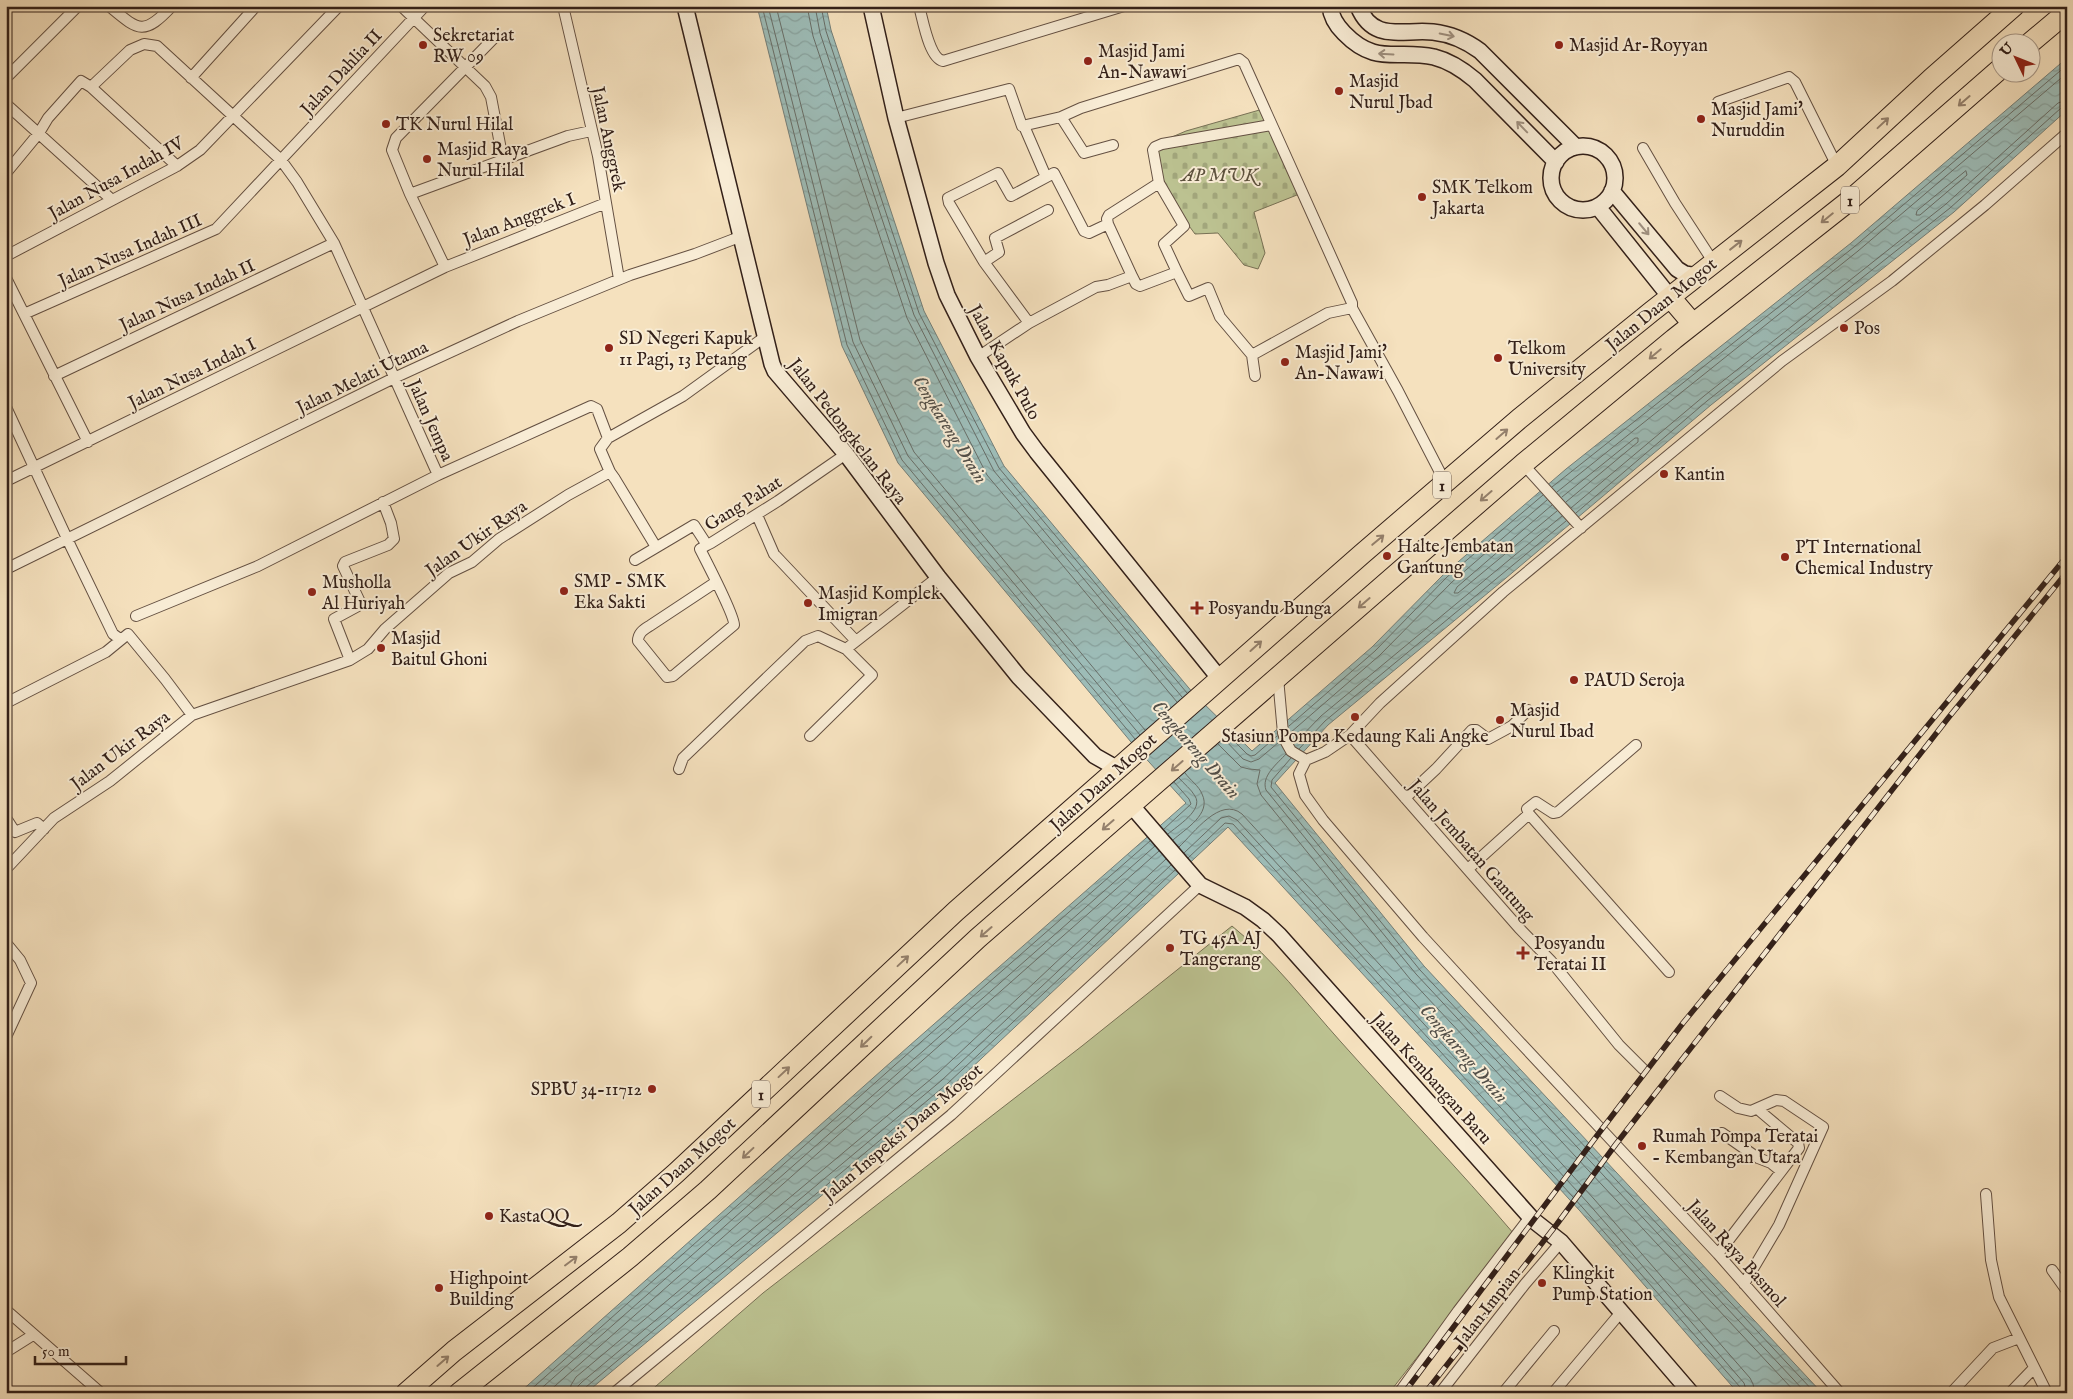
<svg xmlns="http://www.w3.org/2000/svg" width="2073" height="1399" viewBox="0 0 2073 1399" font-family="'IM FELL English',serif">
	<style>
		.green { fill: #bcc291; stroke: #787155 }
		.cemetery { fill: url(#cemetery-stones); stroke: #787155 }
		.water { fill: url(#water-waves); stroke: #737e78 }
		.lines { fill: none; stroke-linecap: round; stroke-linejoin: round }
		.shore { stroke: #686e68; stroke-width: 1 }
		.street-casing { stroke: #645042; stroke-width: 12 }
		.secondary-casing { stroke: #332019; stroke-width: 18 }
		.highway-casing { stroke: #332019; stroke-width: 22 }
		.street { stroke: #f8ecd5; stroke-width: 10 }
		.secondary { stroke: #f8ecd5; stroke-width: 15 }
		.highway { stroke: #f5e1be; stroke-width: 20 }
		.rail-casing { stroke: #332019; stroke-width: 5.5 }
		.rail { stroke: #f8ecd5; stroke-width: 4; stroke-dasharray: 11; stroke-linecap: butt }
		.oneway { stroke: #9f9080 }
		.oneway2 { stroke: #94806c }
		.poi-dot { fill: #8f2418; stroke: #f8ecd5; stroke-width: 2 }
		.labels { text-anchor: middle; stroke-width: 4; stroke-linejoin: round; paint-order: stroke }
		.shield { fill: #f8ecd5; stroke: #6e5d51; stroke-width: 1 }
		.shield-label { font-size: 16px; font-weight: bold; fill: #332019 }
		.poi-label { font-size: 18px; fill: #332019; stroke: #f8ecd5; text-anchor: start }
		.street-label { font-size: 18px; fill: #332019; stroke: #f8ecd5 }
		.park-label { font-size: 18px; font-style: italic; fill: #5c513d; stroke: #f8ecd5 }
		.water-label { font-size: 19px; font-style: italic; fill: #534f48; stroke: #f8ecd5 }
	</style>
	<defs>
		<pattern id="cemetery-stones" width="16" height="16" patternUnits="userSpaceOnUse" patternTransform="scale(1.25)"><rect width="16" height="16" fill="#bcc291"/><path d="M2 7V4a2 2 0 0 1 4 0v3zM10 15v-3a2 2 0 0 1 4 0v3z" fill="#a2a67c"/></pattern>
		<pattern id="water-waves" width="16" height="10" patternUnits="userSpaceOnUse" patternTransform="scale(1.25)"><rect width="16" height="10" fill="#9dbcb7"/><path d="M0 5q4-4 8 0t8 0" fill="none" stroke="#88a19d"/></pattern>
	</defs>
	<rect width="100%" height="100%" fill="#f5e1be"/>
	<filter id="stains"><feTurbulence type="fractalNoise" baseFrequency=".004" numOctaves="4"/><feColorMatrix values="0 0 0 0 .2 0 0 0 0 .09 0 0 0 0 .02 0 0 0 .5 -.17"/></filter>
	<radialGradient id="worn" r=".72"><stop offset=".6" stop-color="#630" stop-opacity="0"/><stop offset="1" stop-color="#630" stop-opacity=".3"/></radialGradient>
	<path class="green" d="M1232 926C1273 959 1306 1003 1341 1042 1398 1106 1458 1168 1514 1234L1389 1393H648L763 1293 1082 1046Z"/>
	<path class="cemetery" d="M1263 109 1302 193 1254 212 1265 253 1258 269 1244 265 1218 233 1195 234C1174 207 1161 177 1151 146L1186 131Z"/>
	<path class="water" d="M757 6H826L831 30 924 311 1004 466 1193 693 1252 751 1372 647 1444 574 1566 469 1851 243 2067 58V110L1954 212 1711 405 1506 578 1328 725 1275 783 1424 966 1822 1393H1738L1580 1211 1228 827 950 1088 586 1393H519L909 1046 1186 803 1131 742 898 463 842 346Z"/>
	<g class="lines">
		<path class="shore" d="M762 6 847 345 902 460 1135 739
			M768 6 853 342 908 456 1140 735
			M776 6 860 340 914 452 1145 730
			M807 6 813 36 907 318 987 475 1177 702
			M815 6 820 33 914 315 994 471 1182 697
			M821 6 826 31 919 313 999 468 1187 693
			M1966 171 1967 175 1920 215H1916L1917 211Z
			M1552 487 1854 247 2067 65
			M1557 492 1858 251 2067 73
			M1562 497 1635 438H1638V442L1566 502
			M1552 505 1457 587 1454 593H1458L1557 511
			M1571 508 1704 396 1946 204 2058 103 2067 100
			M1576 513 1707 401 1950 208 2061 108 2067 107
			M1289 726 1375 651 1447 577 1543 495
			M1290 733 1380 655 1452 582 1547 500
			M1228 735 1247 754 1251 756 1255 755 1277 736
			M1224 739 1243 759 1251 762 1259 759 1279 742
			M1218 744 1241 767 1249 769 1260 770 1257 784 1261 795 1410 979 1796 1393
			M1294 744 1321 716 1562 516
			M1299 749 1325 721 1566 521
			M1286 754C1277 764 1261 776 1266 790L1416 974 1806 1393
			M1291 758 1272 780 1271 787 1420 970 1815 1393
			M1164 829 1191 804 1189 799 1174 782
			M1168 834C1177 826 1204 810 1195 796 1191 789 1184 784 1179 778
			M1173 840C1185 829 1212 814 1202 794 1199 786 1190 780 1185 773
			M1179 847C1194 833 1220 796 1242 814L1594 1199 1750 1378 1753 1384 1755 1393
			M1184 853 1221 818 1229 816 1237 820 1588 1203 1744 1383 1747 1393
			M1188 858 1225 823 1233 824 1583 1208 1740 1387 1741 1393
			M527 1393 913 1049 1150 841
			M536 1393 1155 846
			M547 1393 1159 851
			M570 1393 571 1385 576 1377 937 1074 1166 859
			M577 1393 578 1386 582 1382 942 1080 1171 865
			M584 1393 586 1387 947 1084 1175 870"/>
		<g class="street-casing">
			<path id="street" d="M109 6C138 30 143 37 172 6
				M401 6 485 86 491 97 503 160
				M563 6 598 156 619 279
				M919 6C923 20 929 58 943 61L1124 6
				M6 78 78 6
				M191 78 256 6
				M91 87 130 50 144 44 157 46 281 160 297 182 334 243 438 475
				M1718 102 1789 77 1795 82 1837 166
				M6 104 112 200
				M1061 117 1081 108 1239 59 1244 63 1352 303V308L1398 391 1445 482
				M896 118 1009 89 1022 126 1061 117 1084 153 1113 145
				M1024 126 1046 177
				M1643 148 1675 203 1714 263
				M6 173 39 133 48 118 81 81 91 87 177 166
				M410 194 392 150 396 138 494 38
				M1108 224 1132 276
				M6 256 177 166 200 150 339 6
				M984 262 999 252 995 238 1048 210
				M445 267 410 194 568 136 591 131
				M1177 272 1164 244 1184 226 1159 183 1153 150 1155 147 1162 144 1271 125
				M6 278 88 442
				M24 314 216 229 425 6
				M1029 323 984 262 949 203 948 198 998 173 1011 196 1054 173 1084 231 1089 233 1108 224 1107 219 1109 215 1159 183
				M978 357 1029 323 1096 287 1108 285 1132 276 1136 284 1140 286 1177 272 1189 296 1208 288 1220 317 1252 355
				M54 376 334 243
				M1255 376 1252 355 1328 313 1352 308
				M6 407 71 547 113 634 120 639
				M1523 464 1581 528
				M610 472 615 479 656 547
				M6 481 445 267 606 203
				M757 515 774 554 856 641
				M707 545 700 549C706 561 735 616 734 625L673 676 667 677 638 641C638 632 645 629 651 625L716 582
				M635 560 694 525 707 545 711 543 778 501 846 454
				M6 569 394 378 518 321 630 275 695 254 742 236
				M136 616 258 566 438 475 591 406 597 409 608 438
				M350 660 334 619 358 606 360 602 343 566 345 562 388 545 394 539 391 523 383 502
				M1278 678 1283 733 1286 742 1291 751 1306 760 1325 752 1350 735 1519 928 1551 961 1619 1045 1643 1069
				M6 703 106 652 128 634 165 679 192 715
				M1350 735 1380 703 1503 592 1782 361 1892 281 1985 205 2067 133
				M810 736 872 675 846 649
				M1306 760 1299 774 1305 795 1323 820 1423 937 1515 1037 1718 1254 1840 1393
				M679 769 683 758 805 641 818 636 846 649 938 577
				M1405 798 1436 769 1472 730H1476L1488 739 1512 726 1528 710
				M1529 814 1669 972
				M6 818 15 832 37 823 44 829
				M6 869 54 818 110 781 192 715 350 660 368 649 385 629 449 573 472 562 499 539 568 495 610 472 600 449 608 438 683 396 766 336
				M1468 869 1529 814 1527 809 1536 802 1553 813 1558 812 1636 745
				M6 943 20 960 31 983 6 1037
				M1720 1096 1738 1108 1751 1111 1776 1100 1784 1101 1823 1127 1779 1225 1744 1284
				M1722 1133 1758 1158 1771 1163 1781 1171
				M1986 1194 1991 1260 1999 1297 2047 1393
				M1718 1254 1799 1148 1798 1143 1761 1112
				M2052 1270 2067 1291
				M6 1310 101 1393
				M6 1352 33 1335
				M614 1393 951 1115 1200 885
				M1399 1393 1458 1311 1530 1217
				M1440 1393 1525 1284 1561 1242
				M1503 1393 1554 1331
				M1553 1393 1622 1311
				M1951 1393 1993 1348 2019 1338
				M2010 1393 2034 1368"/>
		</g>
		<g class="secondary-casing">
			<path id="secondary" d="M685 6 772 364 775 371 846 454 938 577 1019 677 1095 756 1118 769
				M871 6 896 118 936 263 947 295 978 357 1023 433 1037 452 1220 679
				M1330 6C1331 17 1337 26 1344 33 1376 66 1396 49 1434 57 1450 61 1462 69 1475 80L1556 162
				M1358 6C1373 43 1402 29 1433 32 1451 34 1465 40 1480 51L1576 147
				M1551 178a32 32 0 1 1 64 0a32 32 0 1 1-64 0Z
				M1612 191 1677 269 1685 274 1697 276
				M1598 207 1670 297
				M1131 805 1200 885 1245 907 1263 920 1279 935 1533 1220 1561 1242 1691 1393"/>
		</g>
		<g class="highway-casing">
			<path id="highway" d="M2030 43 2067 12
				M1670 297 1693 324
				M406 1393 454 1351 619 1223 676 1173 956 911 1362 554 1519 419 1651 312 1837 166 1931 79 2014 6
				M459 1393 630 1257 708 1190 978 938 1523 464 1674 339 1849 201 2000 69"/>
		</g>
		<use href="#street" class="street"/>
		<use href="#secondary" class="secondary"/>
		<use href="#highway" class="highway"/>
		<g class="rail-casing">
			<path id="rail" d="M1404 1393 1602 1129 1683 1023 2067 556
				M1425 1393 1557 1224 1616 1144 1949 717 2067 572"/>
		</g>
		<use href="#rail" class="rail"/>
	</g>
	<defs><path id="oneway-shaft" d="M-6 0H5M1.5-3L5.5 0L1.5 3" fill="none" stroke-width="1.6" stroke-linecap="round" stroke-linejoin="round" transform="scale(1.25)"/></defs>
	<g class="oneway">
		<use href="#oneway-shaft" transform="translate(1447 35) rotate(12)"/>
		<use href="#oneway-shaft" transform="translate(1386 54) rotate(-177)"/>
		<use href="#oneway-shaft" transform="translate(1522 127) rotate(-134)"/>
		<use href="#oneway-shaft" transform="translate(1644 229) rotate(50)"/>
	</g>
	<g class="oneway2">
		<use href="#oneway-shaft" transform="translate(1964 101) rotate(139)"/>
		<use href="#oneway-shaft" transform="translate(1883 123) rotate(-43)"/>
		<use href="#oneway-shaft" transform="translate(1827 218) rotate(141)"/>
		<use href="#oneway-shaft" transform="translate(1736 245) rotate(-38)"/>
		<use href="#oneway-shaft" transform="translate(1655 354) rotate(140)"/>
		<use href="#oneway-shaft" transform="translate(1502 434) rotate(-41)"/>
		<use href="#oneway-shaft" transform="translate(1486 496) rotate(139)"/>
		<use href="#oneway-shaft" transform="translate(1378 540) rotate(-40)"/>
		<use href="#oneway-shaft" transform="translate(1364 603) rotate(139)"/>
		<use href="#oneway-shaft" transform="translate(1256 646) rotate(-42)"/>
		<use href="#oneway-shaft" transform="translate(1177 766) rotate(139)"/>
		<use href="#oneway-shaft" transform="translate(1108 825) rotate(139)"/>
		<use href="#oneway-shaft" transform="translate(986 932) rotate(139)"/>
		<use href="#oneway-shaft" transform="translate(903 961) rotate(-43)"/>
		<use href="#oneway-shaft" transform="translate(866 1042) rotate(136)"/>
		<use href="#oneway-shaft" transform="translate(784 1072) rotate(-43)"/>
		<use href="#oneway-shaft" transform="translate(748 1153) rotate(137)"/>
		<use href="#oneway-shaft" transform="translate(571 1261) rotate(-37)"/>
		<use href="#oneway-shaft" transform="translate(443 1361) rotate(-41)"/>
	</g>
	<g class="poi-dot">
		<circle cx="423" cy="45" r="5"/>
		<circle cx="1559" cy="45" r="5"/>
		<circle cx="1088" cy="61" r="5"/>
		<circle cx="1339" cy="91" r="5"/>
		<circle cx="1701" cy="119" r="5"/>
		<circle cx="386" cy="124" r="5"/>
		<circle cx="427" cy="159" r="5"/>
		<circle cx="1422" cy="197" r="5"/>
		<circle cx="1844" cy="328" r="5"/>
		<circle cx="609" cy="348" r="5"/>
		<circle cx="1498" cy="358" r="5"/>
		<circle cx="1285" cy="362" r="5"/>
		<circle cx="1664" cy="474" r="5"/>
		<circle cx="1387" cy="556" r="5"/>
		<circle cx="1785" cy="557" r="5"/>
		<circle cx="564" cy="591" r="5"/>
		<circle cx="312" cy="592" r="5"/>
		<circle cx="808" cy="603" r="5"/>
		<path d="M1194.5 600.5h5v5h5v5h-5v5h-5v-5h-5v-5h5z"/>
		<circle cx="381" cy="648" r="5"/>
		<circle cx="1574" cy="680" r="5"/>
		<circle cx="1355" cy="717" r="5"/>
		<circle cx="1500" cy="720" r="5"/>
		<circle cx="1170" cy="948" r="5"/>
		<path d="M1520.5 945.5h5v5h5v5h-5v5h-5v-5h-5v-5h5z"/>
		<circle cx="652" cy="1089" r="5"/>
		<circle cx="1642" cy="1146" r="5"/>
		<circle cx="489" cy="1216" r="5"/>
		<circle cx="1542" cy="1283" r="5"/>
		<circle cx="439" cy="1288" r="5"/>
	</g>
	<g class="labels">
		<g class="shield">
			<rect x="1841" y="186.5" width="18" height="27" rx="4"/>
			<rect x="1433" y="471.5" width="18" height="27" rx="4"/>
			<rect x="752" y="1080.5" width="18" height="27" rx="4"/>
		</g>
		<g class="shield-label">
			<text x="1850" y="206">1</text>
			<text x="1442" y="491">1</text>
			<text x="761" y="1100">1</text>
		</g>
		<g class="poi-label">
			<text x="433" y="41">Sekretariat<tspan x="433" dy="21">RW 09</tspan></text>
			<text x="1569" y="51">Masjid Ar-Royyan</text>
			<text x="1098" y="57">Masjid Jami<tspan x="1098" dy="21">An-Nawawi</tspan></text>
			<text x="1349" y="87">Masjid<tspan x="1349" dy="21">Nurul Jbad</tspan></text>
			<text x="1711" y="115">Masjid Jami'<tspan x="1711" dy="21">Nuruddin</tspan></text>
			<text x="396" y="130">TK Nurul Hilal</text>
			<text x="437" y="155">Masjid Raya<tspan x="437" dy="21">Nurul Hilal</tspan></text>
			<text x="1432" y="193">SMK Telkom<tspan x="1432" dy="21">Jakarta</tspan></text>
			<text x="1854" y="334">Pos</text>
			<text x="619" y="344">SD Negeri Kapuk<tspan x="619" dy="21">11 Pagi, 13 Petang</tspan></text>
			<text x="1508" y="354">Telkom<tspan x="1508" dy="21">University</tspan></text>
			<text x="1295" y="358">Masjid Jami'<tspan x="1295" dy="21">An-Nawawi</tspan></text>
			<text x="1674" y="480">Kantin</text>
			<text x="1397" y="552">Halte Jembatan<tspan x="1397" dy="21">Gantung</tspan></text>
			<text x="1795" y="553">PT International<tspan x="1795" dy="21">Chemical Industry</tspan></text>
			<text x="574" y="587">SMP - SMK<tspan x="574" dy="21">Eka Sakti</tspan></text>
			<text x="322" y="588">Musholla<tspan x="322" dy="21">Al Huriyah</tspan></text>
			<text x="818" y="599">Masjid Komplek<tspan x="818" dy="21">Imigran</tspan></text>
			<text x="1208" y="614">Posyandu Bunga</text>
			<text x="391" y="644">Masjid<tspan x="391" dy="21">Baitul Ghoni</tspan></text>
			<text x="1584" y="686">PAUD Seroja</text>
			<text x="1510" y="716">Masjid<tspan x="1510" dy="21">Nurul Ibad</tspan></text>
			<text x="1355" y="742" text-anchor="middle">Stasiun Pompa Kedaung Kali Angke</text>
			<text x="1180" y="944">TG 45A AJ<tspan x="1180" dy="21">Tangerang</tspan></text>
			<text x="1534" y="949">Posyandu<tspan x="1534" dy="21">Teratai II</tspan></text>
			<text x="642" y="1095" text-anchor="end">SPBU 34-11712</text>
			<text x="1652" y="1142">Rumah Pompa Teratai<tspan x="1652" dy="21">- Kembangan Utara</tspan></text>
			<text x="499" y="1222">KastaQQ</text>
			<text x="1552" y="1279">Klingkit<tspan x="1552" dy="21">Pump Station</tspan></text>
			<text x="449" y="1284">Highpoint<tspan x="449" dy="21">Building</tspan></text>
		</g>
		<g class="street-label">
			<text transform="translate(341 72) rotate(-47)" y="6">Jalan Dahlia II</text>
			<text transform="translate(609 139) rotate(78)" y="6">Jalan Anggrek</text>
			<text transform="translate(116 178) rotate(-29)" y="6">Jalan Nusa Indah IV</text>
			<text transform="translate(519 219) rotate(-21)" y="6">Jalan Anggrek I</text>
			<text transform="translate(130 250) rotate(-24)" y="6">Jalan Nusa Indah III</text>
			<text transform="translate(187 295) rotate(-25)" y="6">Jalan Nusa Indah II</text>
			<text transform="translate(1661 304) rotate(-39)" y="6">Jalan Daan Mogot</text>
			<text transform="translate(1005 362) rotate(61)" y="6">Jalan Kapuk Pulo</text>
			<text transform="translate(192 373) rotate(-26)" y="6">Jalan Nusa Indah I</text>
			<text transform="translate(362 377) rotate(-26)" y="6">Jalan Melati Utama</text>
			<text transform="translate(431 420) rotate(66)" y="6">Jalan Jempa</text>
			<text transform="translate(848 431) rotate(52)" y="6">Jalan Pedongkelan Raya</text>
			<text transform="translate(743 503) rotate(-32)" y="6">Gang Pahat</text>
			<text transform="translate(476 538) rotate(-35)" y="6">Jalan Ukir Raya</text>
			<text transform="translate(120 750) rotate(-37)" y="6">Jalan Ukir Raya</text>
			<text transform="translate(1103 782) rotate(-42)" y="6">Jalan Daan Mogot</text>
			<text transform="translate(1472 850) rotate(49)" y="6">Jalan Jembatan Gantung</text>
			<text transform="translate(1432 1078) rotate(48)" y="6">Jalan Kembangan Baru</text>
			<text transform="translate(902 1132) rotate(-40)" y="6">Jalan Inspeksi Daan Mogot</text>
			<text transform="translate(682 1166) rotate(-42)" y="6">Jalan Daan Mogot</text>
			<text transform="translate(1737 1253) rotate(48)" y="6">Jalan Raya Basmol</text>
			<text transform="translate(1487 1307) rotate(-52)" y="6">Jalan Impian</text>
		</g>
		<g class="park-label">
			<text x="1219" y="181">AP MUK</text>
		</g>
		<g class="water-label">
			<text transform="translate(951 429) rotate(58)" y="7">Cengkareng Drain</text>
			<text transform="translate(1197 749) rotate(49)" y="7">Cengkareng Drain</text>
			<text transform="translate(1465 1053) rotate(49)" y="7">Cengkareng Drain</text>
		</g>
	</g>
	<rect width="2073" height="1399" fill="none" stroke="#f5e1be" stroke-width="25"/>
	<rect x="8" y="8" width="2058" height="1384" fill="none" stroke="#332019" stroke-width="2.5"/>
	<rect x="12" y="12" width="2048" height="1374" fill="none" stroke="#332019"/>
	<g transform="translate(2016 58) rotate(313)"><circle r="24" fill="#f8ecd5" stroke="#a99a8a"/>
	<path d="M0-4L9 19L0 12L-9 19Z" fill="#8f2418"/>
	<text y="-8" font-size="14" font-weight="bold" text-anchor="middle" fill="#332019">U</text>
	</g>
	<path d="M35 1356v8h91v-8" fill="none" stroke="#332019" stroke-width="2.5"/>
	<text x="42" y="1356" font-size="15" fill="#332019" stroke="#f8ecd5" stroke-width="4" paint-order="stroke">50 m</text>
	<rect width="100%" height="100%" filter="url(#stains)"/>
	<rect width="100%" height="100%" fill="url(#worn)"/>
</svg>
